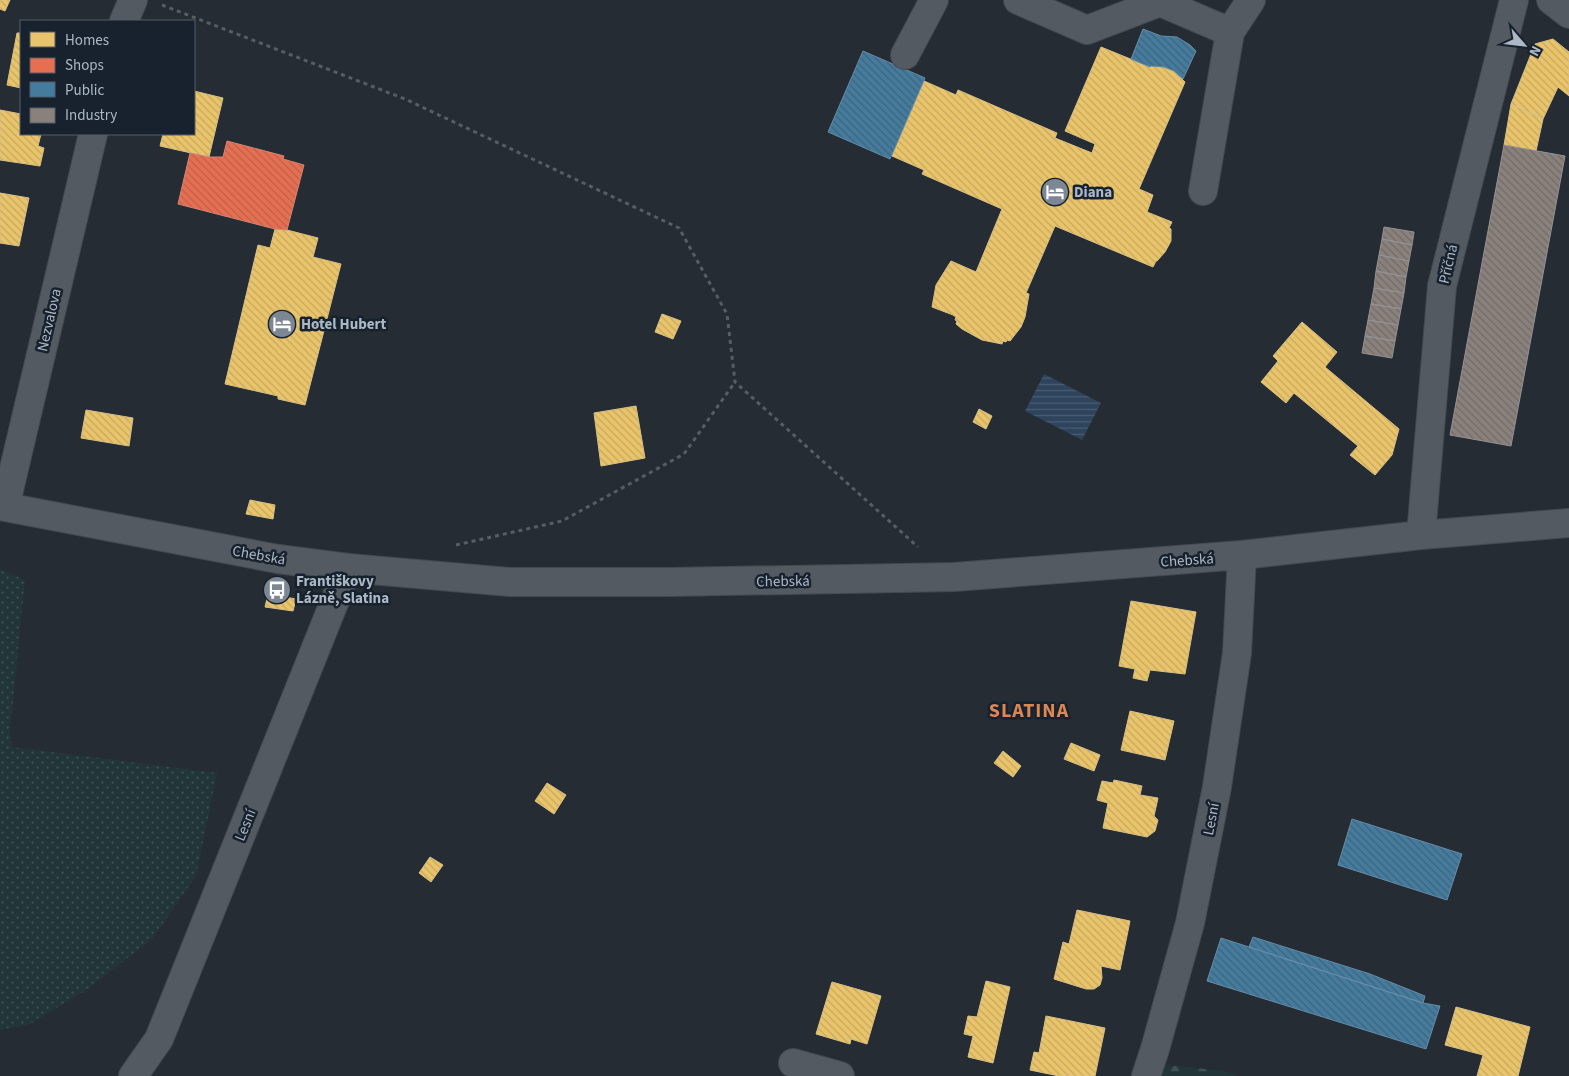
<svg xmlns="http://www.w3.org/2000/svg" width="1569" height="1076" viewBox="0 0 1569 1076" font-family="'Source Sans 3',sans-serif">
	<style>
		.grass { fill: url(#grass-dots) }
		.forest { fill: url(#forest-firs) }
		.water { fill: url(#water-rules) }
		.homes { fill: url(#homes-back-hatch); stroke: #d7c086 }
		.shops { fill: url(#shops-back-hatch); stroke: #d58574 }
		.public { fill: url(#public-back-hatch); stroke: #648da9 }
		.industry { fill: url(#industry-back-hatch); stroke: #949292 }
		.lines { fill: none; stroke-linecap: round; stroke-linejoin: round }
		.minor-casing { stroke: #43494f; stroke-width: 30 }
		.tertiary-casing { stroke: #43494f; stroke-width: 30 }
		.path { stroke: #565e64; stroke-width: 3; stroke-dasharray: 4 4; stroke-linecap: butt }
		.minor { stroke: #545a62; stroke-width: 28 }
		.tertiary { stroke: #545a62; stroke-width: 28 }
		.labels { text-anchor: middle; stroke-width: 5; stroke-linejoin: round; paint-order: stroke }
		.poi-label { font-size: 15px; font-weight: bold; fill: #acb8c6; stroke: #18222e; text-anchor: start }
		.street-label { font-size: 15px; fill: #acb8c6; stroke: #18222e }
		.district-label { font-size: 20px; font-weight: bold; letter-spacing: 1px; fill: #db8653; stroke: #18222e }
	</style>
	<defs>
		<pattern id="grass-dots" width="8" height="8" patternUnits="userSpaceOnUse" patternTransform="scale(1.25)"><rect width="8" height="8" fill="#223639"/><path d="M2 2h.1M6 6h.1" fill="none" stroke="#3f5154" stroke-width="1.8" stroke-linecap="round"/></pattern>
		<pattern id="forest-firs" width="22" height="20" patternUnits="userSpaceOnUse" patternTransform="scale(1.25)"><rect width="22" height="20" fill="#223639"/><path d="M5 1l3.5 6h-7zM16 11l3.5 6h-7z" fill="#3f5154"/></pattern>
		<pattern id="water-rules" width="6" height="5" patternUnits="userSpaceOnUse" patternTransform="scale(1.25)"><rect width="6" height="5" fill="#2e445c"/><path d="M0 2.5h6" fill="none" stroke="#4a5d72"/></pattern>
		<pattern id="homes-back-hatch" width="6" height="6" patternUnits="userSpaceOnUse" patternTransform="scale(1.25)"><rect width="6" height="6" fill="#e9c46a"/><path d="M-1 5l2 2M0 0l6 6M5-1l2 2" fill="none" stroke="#c5a861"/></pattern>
		<pattern id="shops-back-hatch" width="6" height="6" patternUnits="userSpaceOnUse" patternTransform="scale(1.25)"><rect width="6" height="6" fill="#e76f51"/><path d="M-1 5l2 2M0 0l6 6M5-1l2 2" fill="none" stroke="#ba614c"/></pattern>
		<pattern id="public-back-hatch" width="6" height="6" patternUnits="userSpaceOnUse" patternTransform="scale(1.25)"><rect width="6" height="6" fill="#457b9d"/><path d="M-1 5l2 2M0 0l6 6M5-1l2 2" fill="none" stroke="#3f637b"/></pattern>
		<pattern id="industry-back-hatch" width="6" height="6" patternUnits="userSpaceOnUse" patternTransform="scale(1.25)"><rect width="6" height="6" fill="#8a817c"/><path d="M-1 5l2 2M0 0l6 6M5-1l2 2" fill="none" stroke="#706b68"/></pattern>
	</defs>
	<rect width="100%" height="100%" fill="#252c33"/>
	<path class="grass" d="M0 569 25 580 10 730 12 747 217 773 196 876 153 938 88 989 30 1024 0 1030Z"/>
	<path class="forest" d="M1166 1065 1224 1071 1240 1076H1162Z"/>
	<path class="water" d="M1044 374 1101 403 1082 440 1025 411Z"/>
	<path class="homes" d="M0 0H10L5 11 0 9Z
		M17 33H21V88L7 85Z
		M1553 39 1569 52V96L1558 87 1543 119 1511 104 1535 44Z
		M1101 47 1150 67 1151 66 1164 67 1174 71 1185 82 1139 189 1153 195 1147 212 1172 222 1169 228 1171 229V241L1165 252 1157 261H1156L1153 267 1055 226 1026 293 1029 294 1025 317 1021 327 1010 341 1007 340 1006 342 1003 341 1002 344 982 340 962 329 956 324 957 321 955 320 956 317 953 315 932 307 936 285 951 261 976 272 1002 209 922 174 924 170 892 156 924 81 956 95 958 90 1057 133 1055 138 1092 153 1095 144 1065 131Z
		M194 91 223 98 209 157 160 146 163 134H194Z
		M1511 104 1543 119 1536 151 1504 145Z
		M0 110 21 114V134H41L38 146 44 148 40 166 0 160Z
		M0 193 29 198 19 246 0 243Z
		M275 229 287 230 318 238 313 257 341 264 305 405 278 399V396L225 384 258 245 270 248Z
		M662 314 681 321 673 339 655 332Z
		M1302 322 1337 352 1325 367 1399 429 1392 455 1375 475 1350 455 1358 446 1294 393 1286 403 1261 382 1278 361 1273 356Z
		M636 406 645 458 601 466 594 413Z
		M979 409 992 416 986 429 973 422Z
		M86 410 133 418 129 446 81 438Z
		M250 500 275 505 273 519 246 514Z
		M268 594 296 599 293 611 265 607Z
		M1131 601 1196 612 1185 674 1150 670 1147 681 1133 678 1135 669 1119 666Z
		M1130 711 1174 721 1165 760 1121 750Z
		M1071 743 1100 755 1094 771 1064 759Z
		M1003 751 1021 766 1013 777 994 763Z
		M1114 780 1142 786 1140 795 1158 798 1154 816 1158 820 1155 831 1147 837 1103 828 1108 803 1097 800 1102 781 1113 783Z
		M547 783 566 795 554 814 535 801Z
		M430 857 443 865 431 882 419 873Z
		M1077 910 1130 921 1120 970 1101 966 1102 978 1100 985 1094 989H1086L1054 979 1063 942 1069 944Z
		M986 981 1010 987 993 1063 968 1057 973 1036 964 1034 968 1016 977 1017Z
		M832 982 881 996 867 1044 851 1039 850 1044 816 1034Z
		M1456 1007 1530 1027 1518 1076H1477L1483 1055 1445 1045Z
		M1046 1016 1105 1028 1095 1076H1059L1030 1070 1034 1052 1039 1053Z"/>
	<path class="shops" d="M227 141 284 156 283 159 304 165 287 230 275 229 178 204 190 153 209 157H223Z"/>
	<path class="public" d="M1143 29 1161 36 1177 37 1190 45 1196 51 1183 79 1174 71 1164 67 1151 66 1150 67 1131 59Z
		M863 51 925 78 890 159 828 132Z
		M1352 819 1462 854 1447 900 1338 865Z
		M1253 937 1370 974 1425 996 1423 1003 1249 947Z
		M1221 938 1423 1003 1440 1006 1426 1049 1207 981Z"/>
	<path class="industry" d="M1504 145 1565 156 1511 446 1450 435Z
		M1384 227 1414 232 1412 245 1382 239Z
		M1382 239 1412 245 1409 261 1379 255Z
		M1379 255 1409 261 1406 277 1376 271Z
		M1376 271 1406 277 1404 293 1374 288Z
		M1374 288 1404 293 1401 309 1371 304Z
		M1371 304 1401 309 1398 325 1368 320Z
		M1368 320 1398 325 1395 341 1365 336Z
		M1365 336 1395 341 1392 358 1362 353Z"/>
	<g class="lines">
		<g class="minor-casing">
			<path id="minor" d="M1018 0 1087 30 1160 2 1230 32 1251 0
				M905 55 934 0
				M1203 191 1230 32
				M1421 535 1442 286 1514 0
				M793 1063 840 1076
				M133 1076 159 1039 348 568
				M1146 1076 1155 1049 1190 923 1217 787 1237 653 1242 555"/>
		</g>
		<g class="tertiary-casing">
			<path id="tertiary" d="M1551 0 1569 14
				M124 21 133 0
				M0 506 278 559 348 568 510 582H670L954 577 1242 555 1421 535 1569 523
				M5 507 93 134"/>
		</g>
		<path class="path" d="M162 5 405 99 679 228 727 314 735 382 918 547
			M456 545 562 521 684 454 735 382"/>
		<use href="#minor" class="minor"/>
		<use href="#tertiary" class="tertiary"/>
	</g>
	<defs>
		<g id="hotel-disc" transform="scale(1.4375)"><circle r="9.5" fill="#7d8793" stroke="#18222e"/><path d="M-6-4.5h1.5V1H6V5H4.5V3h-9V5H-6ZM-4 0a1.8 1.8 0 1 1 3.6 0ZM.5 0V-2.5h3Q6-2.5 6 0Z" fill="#fff"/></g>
		<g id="bus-disc" transform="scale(1.4375)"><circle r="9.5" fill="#7d8793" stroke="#18222e"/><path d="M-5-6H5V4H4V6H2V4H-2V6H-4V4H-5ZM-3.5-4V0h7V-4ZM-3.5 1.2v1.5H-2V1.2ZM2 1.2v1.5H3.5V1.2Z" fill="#fff"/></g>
	</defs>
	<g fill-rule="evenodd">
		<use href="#hotel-disc" x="1055" y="192"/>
		<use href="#hotel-disc" x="282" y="324"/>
		<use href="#bus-disc" x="277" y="590"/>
	</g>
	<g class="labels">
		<g class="poi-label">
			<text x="1074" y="197">Diana</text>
			<text x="301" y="329">Hotel Hubert</text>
			<text x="296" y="586">Františkovy<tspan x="296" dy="17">Lázně, Slatina</tspan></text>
		</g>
		<g class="street-label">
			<text transform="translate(1448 264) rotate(-77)" y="5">Příčná</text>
			<text transform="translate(49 320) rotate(-77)" y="5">Nezvalova</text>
			<text transform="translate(259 555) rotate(10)" y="5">Chebská</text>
			<text transform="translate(1187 560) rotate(-4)" y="5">Chebská</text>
			<text transform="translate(783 581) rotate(-1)" y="5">Chebská</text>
			<text transform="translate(1211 819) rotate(-79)" y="5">Lesní</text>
			<text transform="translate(245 825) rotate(-68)" y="5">Lesní</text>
		</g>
		<g class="district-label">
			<text x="1029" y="717">SLATINA</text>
		</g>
	</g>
	<rect x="20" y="20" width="175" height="115" fill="#18222e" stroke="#535e6b"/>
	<rect x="30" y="32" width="25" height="15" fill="#e9c46a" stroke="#535e6b"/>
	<text x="65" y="45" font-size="15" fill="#acb8c6">Homes</text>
	<rect x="30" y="58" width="25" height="15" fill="#e76f51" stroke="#535e6b"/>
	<text x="65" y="70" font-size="15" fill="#acb8c6">Shops</text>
	<rect x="30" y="82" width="25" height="15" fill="#457b9d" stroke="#535e6b"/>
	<text x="65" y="95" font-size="15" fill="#acb8c6">Public</text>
	<rect x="30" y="108" width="25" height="15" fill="#8a817c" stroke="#535e6b"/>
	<text x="65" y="120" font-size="15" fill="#acb8c6">Industry</text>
	<g transform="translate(1524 45) rotate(118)" stroke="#18222e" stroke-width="4" paint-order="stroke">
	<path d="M0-4L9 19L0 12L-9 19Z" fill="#acb8c6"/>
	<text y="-8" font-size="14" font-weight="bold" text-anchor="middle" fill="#acb8c6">N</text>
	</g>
</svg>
